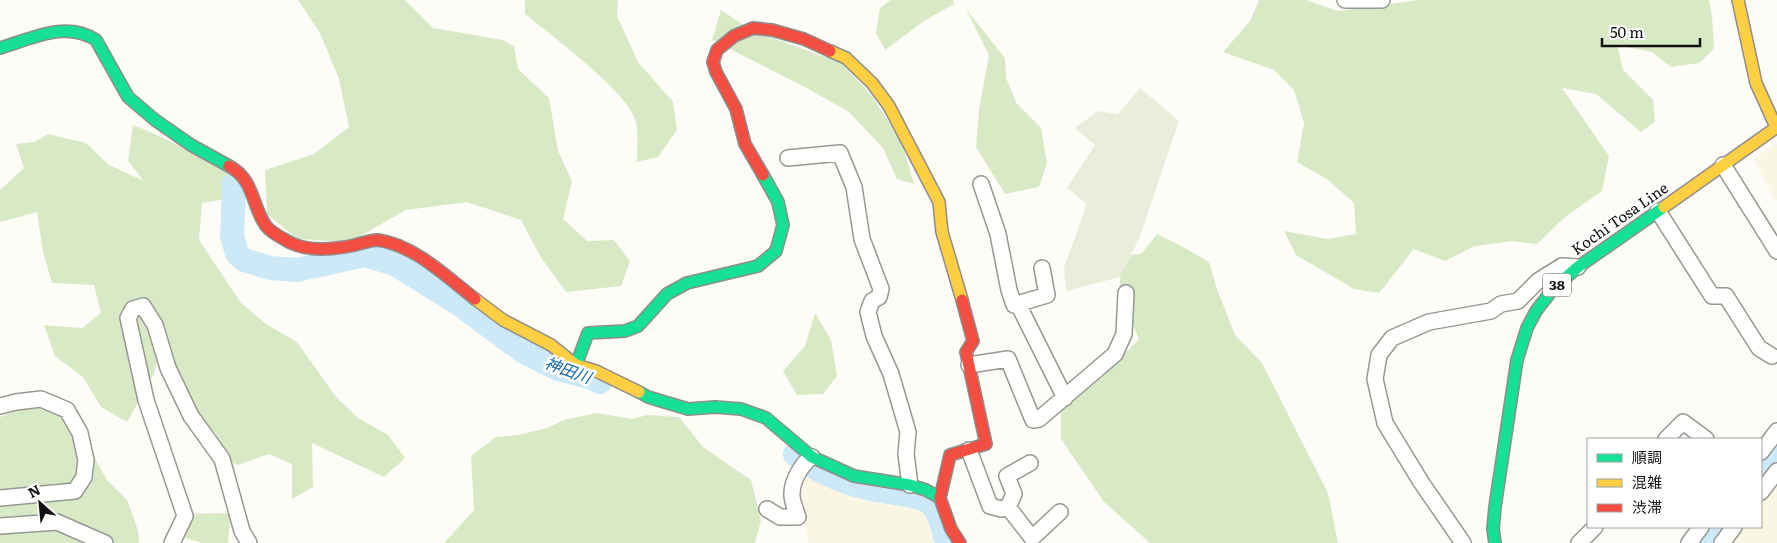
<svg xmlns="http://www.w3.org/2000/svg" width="1777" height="543" viewBox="0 0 1777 543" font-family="Literata,'Noto Sans JP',serif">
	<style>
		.farmland { fill: #f9f7e4 }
		.forest { fill: #d8eac5 }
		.cemetery { fill: #e9eedb }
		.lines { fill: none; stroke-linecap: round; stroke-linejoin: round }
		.river { stroke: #cde8f7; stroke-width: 24 }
		.street-casing { stroke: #979795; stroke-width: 18 }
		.fast-casing { stroke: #8e8d8b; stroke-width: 14 }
		.slow-casing { stroke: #8e8d8b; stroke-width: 14 }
		.jam-casing { stroke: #8e8d8b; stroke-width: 14 }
		.street { stroke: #fffffe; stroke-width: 15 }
		.fast { stroke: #16e098; stroke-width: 11 }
		.slow { stroke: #ffcf43; stroke-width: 11 }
		.jam { stroke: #f24e42; stroke-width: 11 }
		.labels { text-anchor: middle; stroke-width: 5; stroke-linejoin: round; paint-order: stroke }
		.shield { fill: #fff; stroke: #585858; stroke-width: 1 }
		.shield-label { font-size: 14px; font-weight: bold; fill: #111 }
		.street-label { font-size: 15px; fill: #111; stroke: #fff }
		.water-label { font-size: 16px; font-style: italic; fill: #1768a6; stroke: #fff }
	</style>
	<rect width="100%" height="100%" fill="#fdfcf7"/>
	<path class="farmland" d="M1777 143V201L1774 199 1754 159Z
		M809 472 832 482 911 500 934 517 939 543H809L795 492Z
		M1777 481V543H1730L1742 527H1761V503Z"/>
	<path class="forest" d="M298 0H405L433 28 503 40 514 46 518 69 549 98 558 151 572 181 563 219 587 241 614 240 630 261 621 286 566 292 540 256 521 220 467 202 406 210 350 242 298 239 267 214 265 170 314 154 349 127 339 79 320 33Z
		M525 0H618L617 16 638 62 673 102 677 130 658 157 637 162C637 150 639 130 635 119 626 91 551 35 525 14Z
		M891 0H953L954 4 924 21 885 50 876 33 880 8Z
		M1259 0H1306L1338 11 1419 0H1709C1713 16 1713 33 1714 49L1699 63 1671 67 1652 52 1617 45 1623 70 1653 100 1655 122 1641 132 1596 94 1562 88 1609 156 1602 191 1565 217 1537 244 1512 241 1475 246 1445 261 1414 249 1379 293 1354 289 1296 255 1284 231 1327 239 1356 234 1354 203 1327 179 1297 162 1304 123 1294 90 1274 70 1223 52 1250 21Z
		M966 9 1005 58 1006 78 1017 104 1041 128 1047 163 1039 187 1005 194 976 147 979 110 989 55Z
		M721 10 751 30 841 63 872 96 901 141 914 184 897 179 883 148 849 112 805 87 712 40Z
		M133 125 146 130 228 168 233 198 202 203 199 240 241 303 266 324 297 342 336 397 358 418 388 435 405 458 384 477 312 443 313 487 292 499V464L269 454 238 465 218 457 216 434 198 418 157 362 154 374 127 422 101 407 83 377 55 356 44 325 82 328 101 313 94 285 52 283 43 252 37 212 0 222V190L24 168 16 144 34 142 48 134 86 143 109 165 144 181 128 161Z
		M1157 234 1181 246 1209 262 1217 289 1235 335 1262 363 1328 493 1338 543H1150L1104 502 1061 439V411L1103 376 1139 339 1119 294 1122 255 1141 254Z
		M815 313 831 340 837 376 823 394 797 395 783 371 805 346Z
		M52 402 92 453 107 480 127 500 138 530 139 543H0V417L18 410Z
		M597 413 632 419 647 415 679 417 703 447 751 480 761 520 755 543H444L474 510 471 456 496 437 518 435 547 428 564 420Z
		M231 513 228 543H202L185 538 178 514Z"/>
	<path class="cemetery" d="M1140 88 1179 121 1139 239 1120 277 1066 291 1064 268 1087 204 1067 188 1095 145 1075 128 1098 111 1118 114Z"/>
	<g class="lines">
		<path class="river" d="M234 184 232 236 237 254 244 260 270 268 297 270 364 255 395 264 459 304 524 352 558 369 592 378 600 382
			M795 454C817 472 844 483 871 489 887 493 919 493 931 504 941 513 943 531 947 543
			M1761 472 1777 451
			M1705 543 1718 527"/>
		<g class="street-casing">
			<path id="street" d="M1345 0H1382
				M788 158 840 153 854 187 862 239 881 289 879 297 872 301 868 312 874 336 891 374 908 432 906 454 910 485
				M1723 165 1777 251
				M981 184 998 234 1009 290 1014 305 1047 295 1042 268
				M1658 211 1712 296H1726L1759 348 1772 356
				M1018 304 1065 398
				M969 365 1008 359 1033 420 1039 419 1115 354 1124 334 1126 293
				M0 406 16 402 41 399 67 410 80 433 86 460 84 477 75 491 0 498
				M1666 439 1683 422 1706 439
				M969 450 990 506 1001 509 1008 507
				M1761 452 1777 431
				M1030 463 1007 476 1014 494 1008 507 1032 538 1060 512
				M1761 492 1777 471
				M767 509 780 517H798C796 510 791 500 792 493 792 481 802 463 812 457
				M0 526 57 522 105 543
				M172 543 185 516 146 400 128 318 133 309 143 306 155 325 168 368 191 416 222 459 242 531 249 543
				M1463 543 1421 482 1385 423 1375 379 1379 355 1392 338 1429 322 1491 311 1501 304 1518 301 1538 281 1562 266 1578 267
				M1579 543 1595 527
				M1689 543 1701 527
				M1722 543 1734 527"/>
		</g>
		<g class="fast-casing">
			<path id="fast" d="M0 48C31 39 66 20 96 40L128 97 155 120 191 145 229 166
				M576 365 588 333 625 331 638 326 667 294 687 283 758 266 776 251 783 225 778 202 763 175
				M639 392 648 397 688 409 715 407 741 409 766 418 812 457 854 476 910 485 926 490 940 498
				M1495 543 1493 529 1495 507 1517 360 1527 328 1536 311 1553 289 1578 267 1664 207"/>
		</g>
		<g class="slow-casing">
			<path id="slow" d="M1738 0 1756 83 1776 127
				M830 51 846 58 872 83 889 106 939 202 942 232 962 300
				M1664 207 1777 127
				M475 299 503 320 551 345 576 365 596 371 639 392"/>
		</g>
		<g class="jam-casing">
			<path id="jam" d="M229 166C255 180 251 205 266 226 271 233 284 239 291 243 310 252 336 249 355 245 362 243 371 240 378 240 414 245 447 277 475 299
				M763 175 745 144 736 109 716 72 713 62 717 50 734 36 753 28 772 30 804 39 830 51
				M960 543 951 529 940 498 950 455 986 444 966 352 973 341 962 300"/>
		</g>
		<use href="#street" class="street"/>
		<use href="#fast" class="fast"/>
		<use href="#slow" class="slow"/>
		<use href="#jam" class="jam"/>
	</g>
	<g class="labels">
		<rect class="shield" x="1543" y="273.5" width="28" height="23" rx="4"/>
		<g class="shield-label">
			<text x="1557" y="290">38</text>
		</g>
		<g class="street-label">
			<text transform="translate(1620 219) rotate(-35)" y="5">Kochi Tosa Line</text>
		</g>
		<g class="water-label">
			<text transform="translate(568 370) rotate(20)" y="6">神田川</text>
		</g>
	</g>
	<rect x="1587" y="438" width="175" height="90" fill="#ffffff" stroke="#a0a0a0"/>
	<rect x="1597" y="454" width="25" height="8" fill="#16e098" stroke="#a0a0a0"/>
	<text x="1632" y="463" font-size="15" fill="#111111">順調</text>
	<rect x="1597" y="479" width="25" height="8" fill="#ffcf43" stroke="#a0a0a0"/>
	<text x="1632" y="488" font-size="15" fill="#111111">混雑</text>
	<rect x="1597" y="504" width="25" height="8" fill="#f24e42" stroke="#a0a0a0"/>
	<text x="1632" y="513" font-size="15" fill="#111111">渋滞</text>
	<g transform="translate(40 503) rotate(333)" stroke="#ffffff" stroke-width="4" paint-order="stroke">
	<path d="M0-4L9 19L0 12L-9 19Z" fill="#111111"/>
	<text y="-8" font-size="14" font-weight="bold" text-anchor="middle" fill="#111111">N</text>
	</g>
	<path d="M1602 38v8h98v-8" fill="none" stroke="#111111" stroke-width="2.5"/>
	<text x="1610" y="38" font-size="15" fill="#111111" stroke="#ffffff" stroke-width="4" paint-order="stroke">50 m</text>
</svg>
